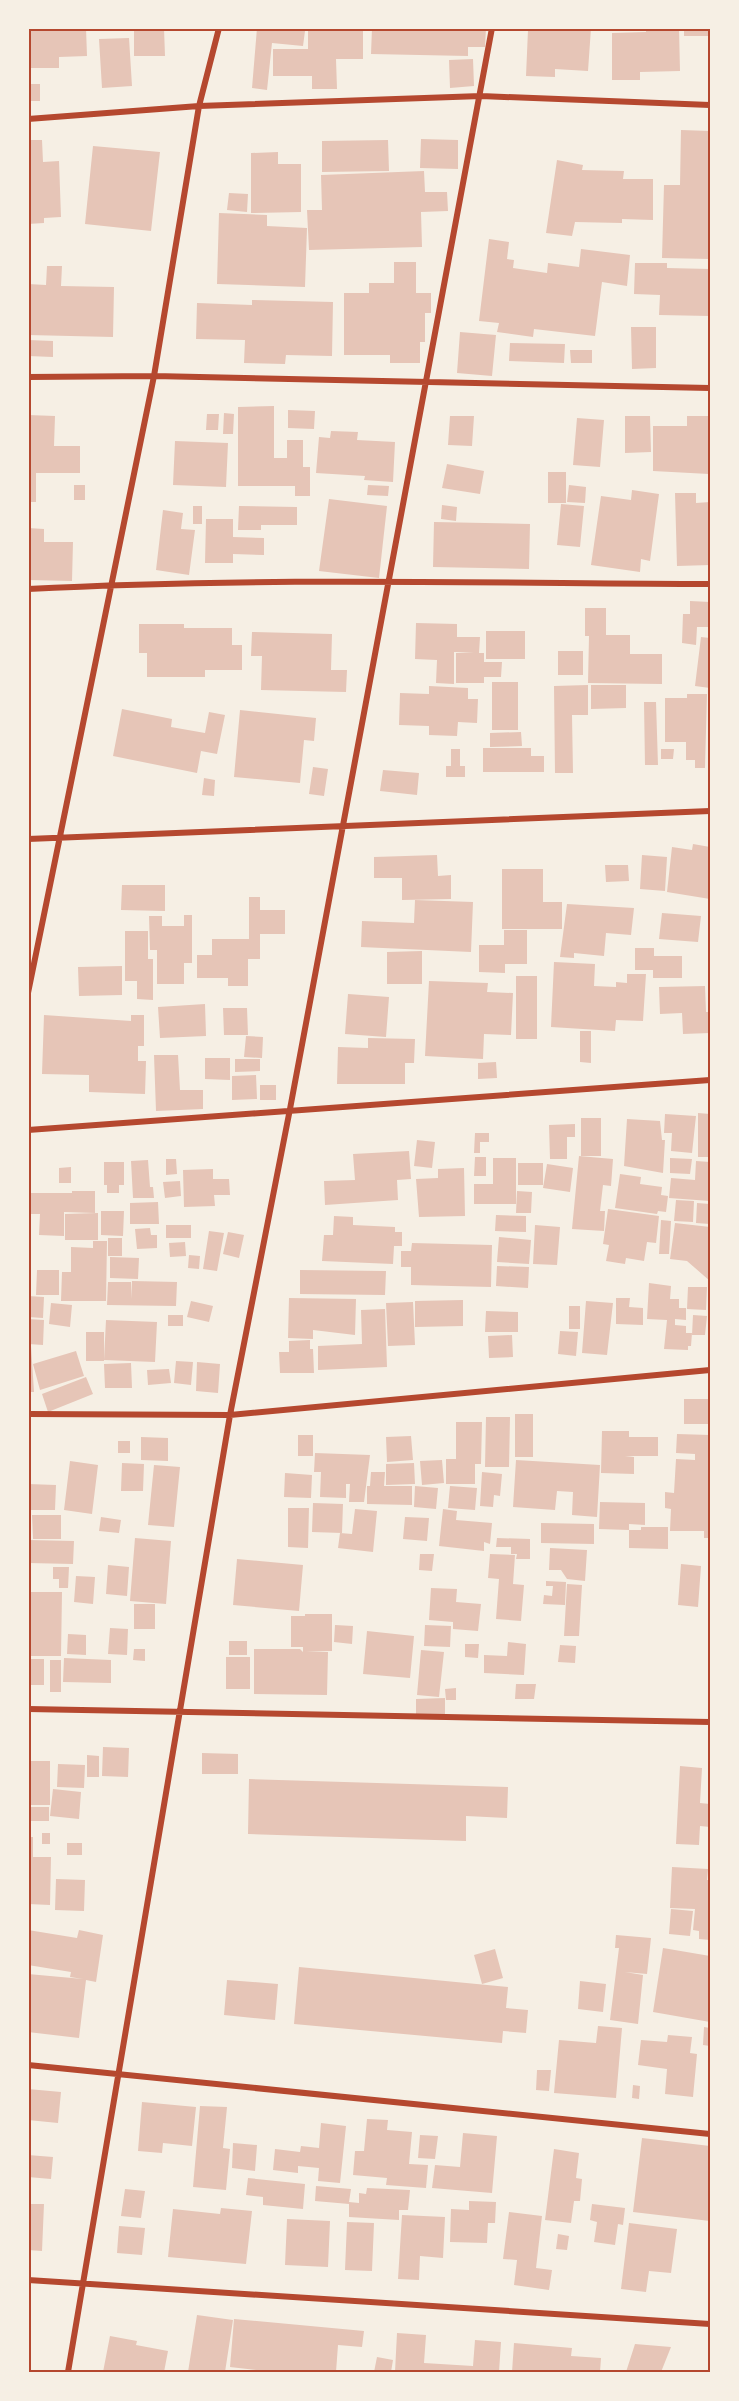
<svg xmlns="http://www.w3.org/2000/svg" width="739" height="2401" viewBox="0 0 739 2401" font-family="Signika,sans-serif">
	<style>
		.building { fill: #e6c5b7 }
		.lines { fill: none; stroke-linecap: round; stroke-linejoin: round }
		.minor { stroke: #b5482f; stroke-width: 6 }
		.neatline { fill: none; stroke: #b5482f; stroke-width: 2 }
	</style>
	<rect width="100%" height="100%" fill="#f6efe4"/>
	<path class="building" d="M28 28H86L87 56 59 57V68H31Z
		M134 28H164L165 56H134Z
		M257 28 305 31 303 46 272 43 267 90 252 88Z
		M308 28H363V59H336L337 89H312V76H273V49H308Z
		M372 28H486L485 47H468V56L371 54Z
		M561 28H591L588 71 555 69V77L526 76 528 30 561 31Z
		M646 28H679L680 71 640 72V80H612V33L646 32Z
		M684 28H710V36H684Z
		M129 38 132 86 102 88 99 39Z
		M473 59 474 86 450 88 449 60Z
		M28 84H40V101H28Z
		M681 130 710 131V259L662 258 664 185H680Z
		M421 139 458 140V169L420 168Z
		M28 140H42L43 162 59 161 61 217 44 218V223L28 224Z
		M388 140 389 171 322 172V141Z
		M93 146 160 152 151 231 85 224Z
		M278 152V164H301V212L251 213V153Z
		M557 160 583 165 582 170 624 171 623 179H653V220L622 219V223L575 222 572 236 546 233Z
		M424 171 425 192H447L448 211 421 212 422 247 309 250 307 210H322L321 175Z
		M229 193 248 194 247 212 227 210Z
		M219 213 267 215V226L307 228 305 287 217 284Z
		M489 239 509 242 507 259 514 260 513 268 547 273 548 263 579 267 581 249 630 255 627 286 602 282 595 336 534 329 533 337 497 332 499 323 479 321Z
		M394 262H416V293H431V313H425V342H420V363H390V355H344V293H369V283H394Z
		M635 263H667V268L710 269V316L659 315 660 295 634 294Z
		M47 266H62L61 286 114 287 113 337 28 335V284L46 285Z
		M252 300 333 302 332 356 286 355 285 364 244 363 245 340 196 339 197 303 252 305Z
		M631 327H656V368L632 369Z
		M460 332 496 335 492 376 457 373Z
		M28 340 53 341V357L28 356Z
		M510 343 565 344 564 363 509 361Z
		M570 350H592V363H571Z
		M274 406V458H287V440H303V467H310V496H295V486H238V407Z
		M288 410 315 411 314 429 288 428Z
		M224 413 234 414 233 434H223Z
		M207 414H219L218 430H206Z
		M28 415 55 416 54 446H80V473H36V502H28Z
		M450 416H474L472 446 448 445Z
		M625 416H650L651 452 625 453Z
		M687 416H709V474L653 471V426H687Z
		M577 418 604 420 600 467 573 465Z
		M331 431 358 432 357 440 395 442 393 482 364 480 365 476 316 473 319 437 330 438Z
		M175 441 228 443 226 487 173 485Z
		M447 464 484 471 480 494 442 488Z
		M548 472H566V503H548Z
		M74 485H85V500H74Z
		M368 485 389 486 388 496 367 495Z
		M569 485 586 487 585 503 567 502Z
		M632 490 659 494 650 561 641 559 640 572 591 565 601 496 631 500Z
		M675 493H696V503L710 502V565L677 566Z
		M329 499 387 506 379 578 319 571Z
		M561 504 584 506 580 547 557 545Z
		M442 505 457 507 456 521 441 519Z
		M193 506H202V524H193Z
		M239 506 297 507V525H261V530H238Z
		M163 510 183 513 181 529 195 530 189 575 156 570Z
		M206 519H233V537L264 538V555L233 554V563H205Z
		M434 522 530 524 529 569 433 567Z
		M28 528 44 529V542H73L72 581 28 580Z
		M690 601 710 602V627H697L696 645 682 643 683 614H690Z
		M585 608H606V635H630V654H662V684L588 683 589 636H585Z
		M416 623 457 624V637H480L479 653H484V662H502L501 677H484V683H456V653L474 652H454V684L436 683 437 660 415 659Z
		M139 624H184V628H232V645H242V670H205V677H147V653H139Z
		M486 631H525V659H486Z
		M252 632 332 634 331 670H347L346 692 261 690 262 656H251Z
		M701 637 710 638V688L695 686Z
		M558 651H583V675H558Z
		M492 682H518V730H492Z
		M588 685V715H572L573 773H555L554 686Z
		M591 685H626V708L591 709Z
		M429 686 468 688V699H478L477 723 458 722 457 736 429 735V726L399 725 400 693 429 694Z
		M687 694H707L705 768H695V760H686V742H665V698H687Z
		M644 702H656L658 765H645Z
		M122 709 172 719 171 727 205 733 209 712 225 715 217 754 201 751 197 773 113 756Z
		M240 710 316 718 314 741 304 740 300 783 234 777Z
		M521 732 522 746 490 747V733Z
		M483 748H531V756H544V772H483Z
		M451 749H460V766H465V777H446V766H451Z
		M661 749H674L673 759H661Z
		M313 767 328 769 324 796 309 794Z
		M383 770 419 773 417 795 380 791Z
		M204 778 215 780 214 796 202 795Z
		M693 844 710 847V899L667 892 672 847 692 850Z
		M437 855 438 876 451 875V899L402 900V878H374V857Z
		M642 855 667 857 665 891 640 889Z
		M605 865H628L629 881 606 882Z
		M502 869H543V902H562V929H502Z
		M122 885H165V911L121 910Z
		M249 897H260V910H285V934H260V959H248V986H228V978H197V955H212V939H249Z
		M415 900 473 902 471 952 361 947 362 921 414 923Z
		M567 904 634 908 631 935 606 933 604 956 574 953V958L560 957Z
		M662 913 701 916 698 942 659 939Z
		M184 915H192V963H184V984H157V950H150L149 916H162V926H184Z
		M504 930H527V964H505V973L479 972V945H504Z
		M125 931H148V959H153V1000L137 999V981H125Z
		M635 948H654V956H682V978H653V970H635Z
		M422 951V984H387V952Z
		M554 962 595 964 594 986 616 987V982L627 983V974H646L643 1021 616 1020 615 1031 551 1027Z
		M122 966V995L79 996 78 967Z
		M516 976H537V1039H516Z
		M429 981 488 983 487 992 513 993 511 1035 484 1034 483 1059 425 1056Z
		M705 986 706 1012H710V1033L683 1034 682 1013 660 1014 659 987Z
		M348 994 389 997 386 1037 345 1034Z
		M205 1004 206 1036 160 1038 158 1007Z
		M223 1008H247L248 1035H224Z
		M44 1015 131 1021V1015H144V1046H138V1061H146L145 1094 89 1092V1075L42 1074Z
		M580 1031H591V1063L580 1062Z
		M246 1036 263 1037 262 1058 244 1057Z
		M368 1038 415 1039 414 1063H405V1084H337L338 1047 368 1048Z
		M154 1055H178L180 1090H203V1109L156 1111Z
		M205 1058H230V1080L205 1079Z
		M235 1059H260V1071L235 1072Z
		M496 1062 497 1078 478 1079V1063Z
		M256 1075 257 1099 232 1100V1076Z
		M260 1085H276V1100H260Z
		M698 1113 710 1114V1157H698Z
		M665 1114 696 1116 692 1153 671 1151 672 1133H664Z
		M581 1118H601V1156H581Z
		M627 1119 660 1121 662 1140H665L663 1173 624 1166Z
		M575 1124V1137H567V1159H550L549 1125Z
		M475 1133H489V1142H480V1153H474Z
		M417 1140 435 1142 432 1168 414 1166Z
		M409 1151 411 1179 397 1180 398 1200 325 1205 324 1181 355 1180 353 1154Z
		M579 1156 613 1159 611 1186 603 1185 600 1211H605L604 1231 572 1229Z
		M475 1157H486V1176H474Z
		M493 1158H516V1204H474V1184H493Z
		M670 1158 692 1159 690 1174 670 1173Z
		M166 1159H176L177 1174 166 1175Z
		M148 1160 150 1187H153L154 1198H133L131 1161Z
		M696 1161 710 1162V1201L669 1198 671 1178 695 1180Z
		M104 1162H124V1185H119V1193H107V1185H104Z
		M518 1163H543V1185H518Z
		M547 1164 573 1168 570 1192 543 1188Z
		M71 1167V1183H59V1168Z
		M464 1168 465 1216 419 1217 416 1179 438 1178V1169Z
		M213 1169V1179H229L230 1195H214L215 1206 184 1207 183 1170Z
		M620 1174 641 1177 640 1184 662 1187 661 1195 668 1196 666 1212 658 1211 657 1214 615 1208Z
		M180 1181 181 1196 165 1198 163 1182Z
		M72 1191H95V1213L64 1212V1236L39 1235 40 1214H28V1193H72Z
		M517 1191 532 1192 531 1213H516Z
		M676 1200 694 1201 693 1222 674 1221Z
		M158 1202 159 1224H130V1203Z
		M697 1203 710 1204V1224L696 1223Z
		M608 1209 659 1216 656 1243 647 1242 644 1261 626 1258 625 1264 606 1261 609 1245 603 1244Z
		M101 1211H124L123 1236 101 1235Z
		M98 1213V1240H65V1214Z
		M496 1215 526 1216V1232L495 1231Z
		M334 1216 353 1217V1225L395 1227V1232H402V1246H394L393 1264 322 1261 324 1235H333Z
		M661 1220 671 1221 669 1254H659Z
		M675 1223 710 1227V1281L687 1261 670 1259Z
		M166 1225H191V1238H166Z
		M535 1225 560 1227 557 1265 533 1264Z
		M150 1228 151 1235H157V1248L137 1249 135 1229Z
		M209 1231 224 1233 217 1271 203 1269Z
		M228 1232 244 1235 239 1258 223 1254Z
		M499 1237 531 1240 529 1264 497 1262Z
		M108 1238H122V1256H108Z
		M93 1241H107L106 1301H61L62 1272H71V1247L93 1248Z
		M185 1242 186 1256 170 1257 169 1243Z
		M412 1243 492 1245 491 1287 411 1285V1267H401V1251H411Z
		M189 1255 200 1256 199 1269 188 1268Z
		M110 1257 139 1258 138 1279 110 1278Z
		M497 1266 529 1267 528 1288 496 1286Z
		M37 1270H59V1295H36Z
		M300 1270 386 1271 385 1295 300 1294Z
		M132 1281 177 1282 176 1306 107 1305 108 1282H131V1299Z
		M649 1283 671 1286 670 1299H679V1308H686V1320L675 1319V1325L686 1326V1333H692L691 1346H688V1350L664 1349 667 1320 647 1319Z
		M688 1287H707L706 1310 687 1309Z
		M28 1296 44 1297 43 1318 28 1317Z
		M289 1298 356 1299 355 1335 313 1330V1339L288 1338Z
		M616 1298H630L629 1307 643 1308V1325L616 1324Z
		M463 1300V1326L415 1327V1301Z
		M191 1301 213 1306 209 1322 187 1317Z
		M586 1301 613 1303 607 1355 582 1353Z
		M413 1302 415 1345 388 1346 386 1303Z
		M51 1303 72 1305 70 1327 49 1324Z
		M569 1306H580V1329H569Z
		M385 1309 387 1367 318 1370V1346L362 1344 361 1310Z
		M486 1311 518 1312V1332H485Z
		M168 1315H183V1326H168Z
		M693 1315 707 1316 705 1335H692Z
		M28 1319 44 1320 43 1345 28 1344Z
		M106 1320 157 1322 155 1362 104 1360Z
		M560 1331 578 1332 576 1356 558 1354Z
		M86 1332H104V1361H86Z
		M512 1335 513 1357 489 1358 488 1336Z
		M310 1340V1349H313L314 1373H280L279 1352H289V1341Z
		M28 1346H31L34 1392H28Z
		M76 1351 84 1376 40 1390 33 1364Z
		M176 1361 193 1362 191 1385 174 1383Z
		M197 1362 220 1364 218 1393 196 1391Z
		M131 1363 132 1388H105L104 1364Z
		M169 1369 171 1383 148 1385 147 1370Z
		M86 1377 93 1394 48 1412 42 1394Z
		M684 1399H710V1424H684Z
		M515 1414H533V1457H515Z
		M486 1417H510L509 1467H485Z
		M456 1422H482L481 1464H475V1484H446V1459H456Z
		M602 1431H629V1437H658V1456H625L634 1457V1474L601 1473Z
		M677 1434 710 1435V1538H704V1531H670L671 1509 665 1508V1492L674 1493 676 1459 695 1460V1454L676 1453Z
		M298 1435H313V1456H298Z
		M411 1436 413 1460 387 1462 386 1437Z
		M141 1437 168 1438V1461L141 1460Z
		M118 1441H130V1453H118Z
		M315 1453 370 1455 364 1502H349L350 1484H346V1498L320 1497 321 1472H314Z
		M442 1460 444 1483 422 1485 420 1461Z
		M516 1460 600 1465 597 1517 572 1515 573 1492 557 1491 555 1510 513 1507Z
		M70 1461 98 1465 92 1514 64 1510Z
		M122 1463 144 1464 143 1491H121Z
		M414 1463 415 1484 386 1485V1464Z
		M154 1465 180 1467 174 1527 148 1525Z
		M371 1472H385L384 1486H412V1505L367 1504V1486H370Z
		M482 1472 502 1474 500 1496 494 1495 493 1507 480 1506Z
		M285 1473 312 1475 311 1498 284 1497Z
		M28 1484 56 1485 55 1510H28Z
		M415 1486 438 1488 436 1509 414 1507Z
		M450 1486 477 1488 475 1510 448 1508Z
		M600 1502 645 1503V1525L629 1524V1530L599 1529Z
		M313 1503 343 1504 342 1533 312 1532Z
		M288 1508H309L308 1548 288 1547Z
		M355 1509 377 1511 373 1552 338 1548 340 1533 352 1534Z
		M443 1509 457 1511 456 1520 492 1523 490 1544 484 1542V1551L439 1546Z
		M32 1515H61V1539H33Z
		M101 1517 121 1520 119 1533 99 1531Z
		M405 1517 429 1518 427 1541 403 1539Z
		M541 1523 594 1524V1544L541 1543Z
		M641 1527H668V1549L629 1548V1530H641Z
		M135 1538 171 1541 166 1604 130 1601Z
		M497 1538 530 1539V1559H516L517 1554H511V1547H496Z
		M28 1540 74 1541 73 1564 28 1563Z
		M550 1548 587 1550 585 1581 567 1579 561 1570H549Z
		M420 1554H434L432 1571 419 1570Z
		M490 1554 515 1555 513 1584 524 1585 521 1621 496 1619 499 1579 488 1578Z
		M237 1559 303 1565 299 1611 233 1605Z
		M681 1564 701 1566 698 1607 678 1605Z
		M108 1565 129 1567 127 1596 106 1594Z
		M53 1567H69L68 1588H59V1579H53Z
		M76 1576 95 1577 93 1604 74 1602Z
		M546 1581 566 1582 565 1605 543 1604 544 1595 552 1596 553 1586H546Z
		M567 1584 582 1585 579 1636H564Z
		M431 1588 457 1589 456 1602 481 1604 478 1631 453 1629V1622L429 1620Z
		M30 1592H62L61 1656H29Z
		M134 1604H155V1629H134Z
		M305 1614H332V1651H306L328 1652 327 1695 254 1694V1649H300L303 1652V1647H291V1616H305Z
		M335 1625 353 1626 352 1644 334 1642Z
		M425 1625 451 1626 450 1647 424 1646Z
		M110 1628 128 1629 127 1655 108 1654Z
		M367 1631 414 1636 410 1678 363 1674Z
		M68 1634 86 1635V1655L67 1654Z
		M229 1641H247V1655H229Z
		M508 1642 526 1644 524 1675 484 1673V1655L507 1656Z
		M465 1644H479L478 1658 465 1657Z
		M560 1645 576 1646 575 1663 558 1662Z
		M134 1649H145V1661L133 1660Z
		M421 1650 444 1652 439 1697 417 1695Z
		M226 1657H250V1689H226Z
		M64 1658 111 1660V1683L63 1682Z
		M28 1659H44V1685H28Z
		M50 1660H61V1692H50Z
		M516 1684H536L534 1699H515Z
		M456 1688V1700H446L445 1689Z
		M445 1698V1714H416V1699Z
		M103 1747 129 1748 128 1777 102 1776Z
		M202 1753 238 1754V1774H202Z
		M87 1755 99 1756V1777H87Z
		M28 1761H50V1805H28Z
		M58 1764 85 1765 84 1788 57 1787Z
		M680 1766 702 1768 700 1803 710 1804V1827L700 1826 699 1845 676 1844Z
		M249 1779 508 1787 507 1818 466 1816V1841L248 1834Z
		M53 1789 81 1792 79 1819 50 1816Z
		M28 1807H49V1821H28Z
		M42 1833H50V1844H42Z
		M28 1837H33V1857H51L50 1905 28 1904Z
		M67 1843H82V1855H67Z
		M672 1867 708 1869 707 1880H710V1940L699 1939V1931L693 1930 695 1909 670 1908Z
		M56 1879 85 1880 84 1911 55 1910Z
		M671 1909 693 1911 690 1936 669 1934Z
		M28 1930 77 1938 79 1930 103 1935 96 1982 86 1980 79 2038 28 2032V1974L83 1979 70 1977 71 1972 28 1965Z
		M616 1935 651 1938 647 1974 625 1972 643 1975 638 2024 610 2020 619 1948H615Z
		M663 1948 710 1956V2022L653 2012Z
		M495 1949 503 1978 482 1984 474 1955Z
		M299 1967 508 1987 506 2008 528 2010 526 2033 503 2031 502 2043 294 2024Z
		M227 1980 278 1984 275 2020 224 2015Z
		M580 1981 606 1984 603 2012 578 2009Z
		M598 2026 622 2028 616 2098 554 2093 559 2040 596 2043Z
		M704 2027 710 2028V2046L703 2045Z
		M668 2035 692 2037 690 2053 697 2054 693 2097 665 2094 667 2069 638 2065 641 2040 667 2042Z
		M537 2070H551L549 2091 536 2090Z
		M633 2085 640 2086 639 2099 632 2098Z
		M28 2089 61 2092 58 2123 28 2120Z
		M142 2102 196 2107 192 2146 163 2143 162 2153 138 2151Z
		M200 2106 227 2107 223 2148 230 2149 226 2190 193 2187Z
		M367 2119 388 2120 387 2130 412 2132 409 2164 428 2165 426 2188 386 2185 387 2178 353 2175 355 2151H364Z
		M321 2123 346 2126 340 2183 318 2181 319 2168 298 2166V2173L273 2170 275 2149 300 2152 301 2146 319 2148Z
		M463 2133 497 2136 492 2193 432 2188 435 2165 460 2167Z
		M420 2135 438 2136 435 2159 418 2158Z
		M642 2138 710 2146V2221L633 2212Z
		M233 2143 257 2145 255 2171 232 2168Z
		M554 2149 579 2153 576 2178 582 2179 580 2201H574L571 2223 545 2220Z
		M28 2155 53 2157 51 2179 28 2177Z
		M248 2178 305 2184 303 2209 263 2205V2197L246 2195Z
		M316 2186 351 2189 349 2202 359 2203V2193L366 2194 367 2188 410 2190 408 2210H399V2220L349 2217V2204L315 2201Z
		M125 2189 145 2191 141 2218 121 2216Z
		M469 2201 496 2202 495 2223H488L487 2243 450 2242 451 2209 469 2210Z
		M28 2204H44L42 2251 28 2250Z
		M592 2204 625 2208 623 2225 618 2224 615 2245 594 2242 597 2222 590 2220Z
		M221 2208 252 2211 246 2264 168 2257 173 2209 220 2214Z
		M509 2212 542 2216 536 2268 552 2270 549 2290 514 2285 517 2260 503 2259Z
		M402 2215 445 2217 443 2258 420 2256 419 2280 398 2279Z
		M287 2219 330 2221 328 2267 285 2265Z
		M347 2222 374 2223 372 2271 345 2270Z
		M629 2223 677 2229 671 2273 649 2271 646 2292 621 2289Z
		M119 2226 145 2228 142 2255 117 2253Z
		M558 2234 569 2236 567 2250 556 2249Z
		M197 2315 233 2320 225 2372H188Z
		M234 2319 364 2331 362 2347 338 2345 336 2372H272L230 2367Z
		M397 2333 426 2335 424 2363 473 2366 475 2340 501 2342 499 2372H395Z
		M110 2336 137 2341 136 2345 168 2351 164 2372H103Z
		M514 2343 572 2348 571 2356 601 2358 600 2372H512Z
		M635 2344 671 2347 661 2372H626Z
		M377 2357 393 2360 391 2372H374Z"/>
	<g class="lines">
		<path class="minor" d="M28 119 199 106 481 96 710 105
			M28 377 154 376 710 388
			M28 589C255 577 483 583 710 584
			M28 839 710 811
			M28 993 154 376 199 106 219 28
			M28 1130 710 1080
			M28 1414 230 1415 710 1370
			M28 1709 710 1722
			M28 2065 710 2134
			M28 2280 710 2324
			M68 2372 230 1415 290 1109 492 28"/>
	</g>
	<rect width="739" height="2401" fill="none" stroke="#f6efe4" stroke-width="60"/>
	<rect x="30" y="30" width="679" height="2341" class="neatline"/>
</svg>
